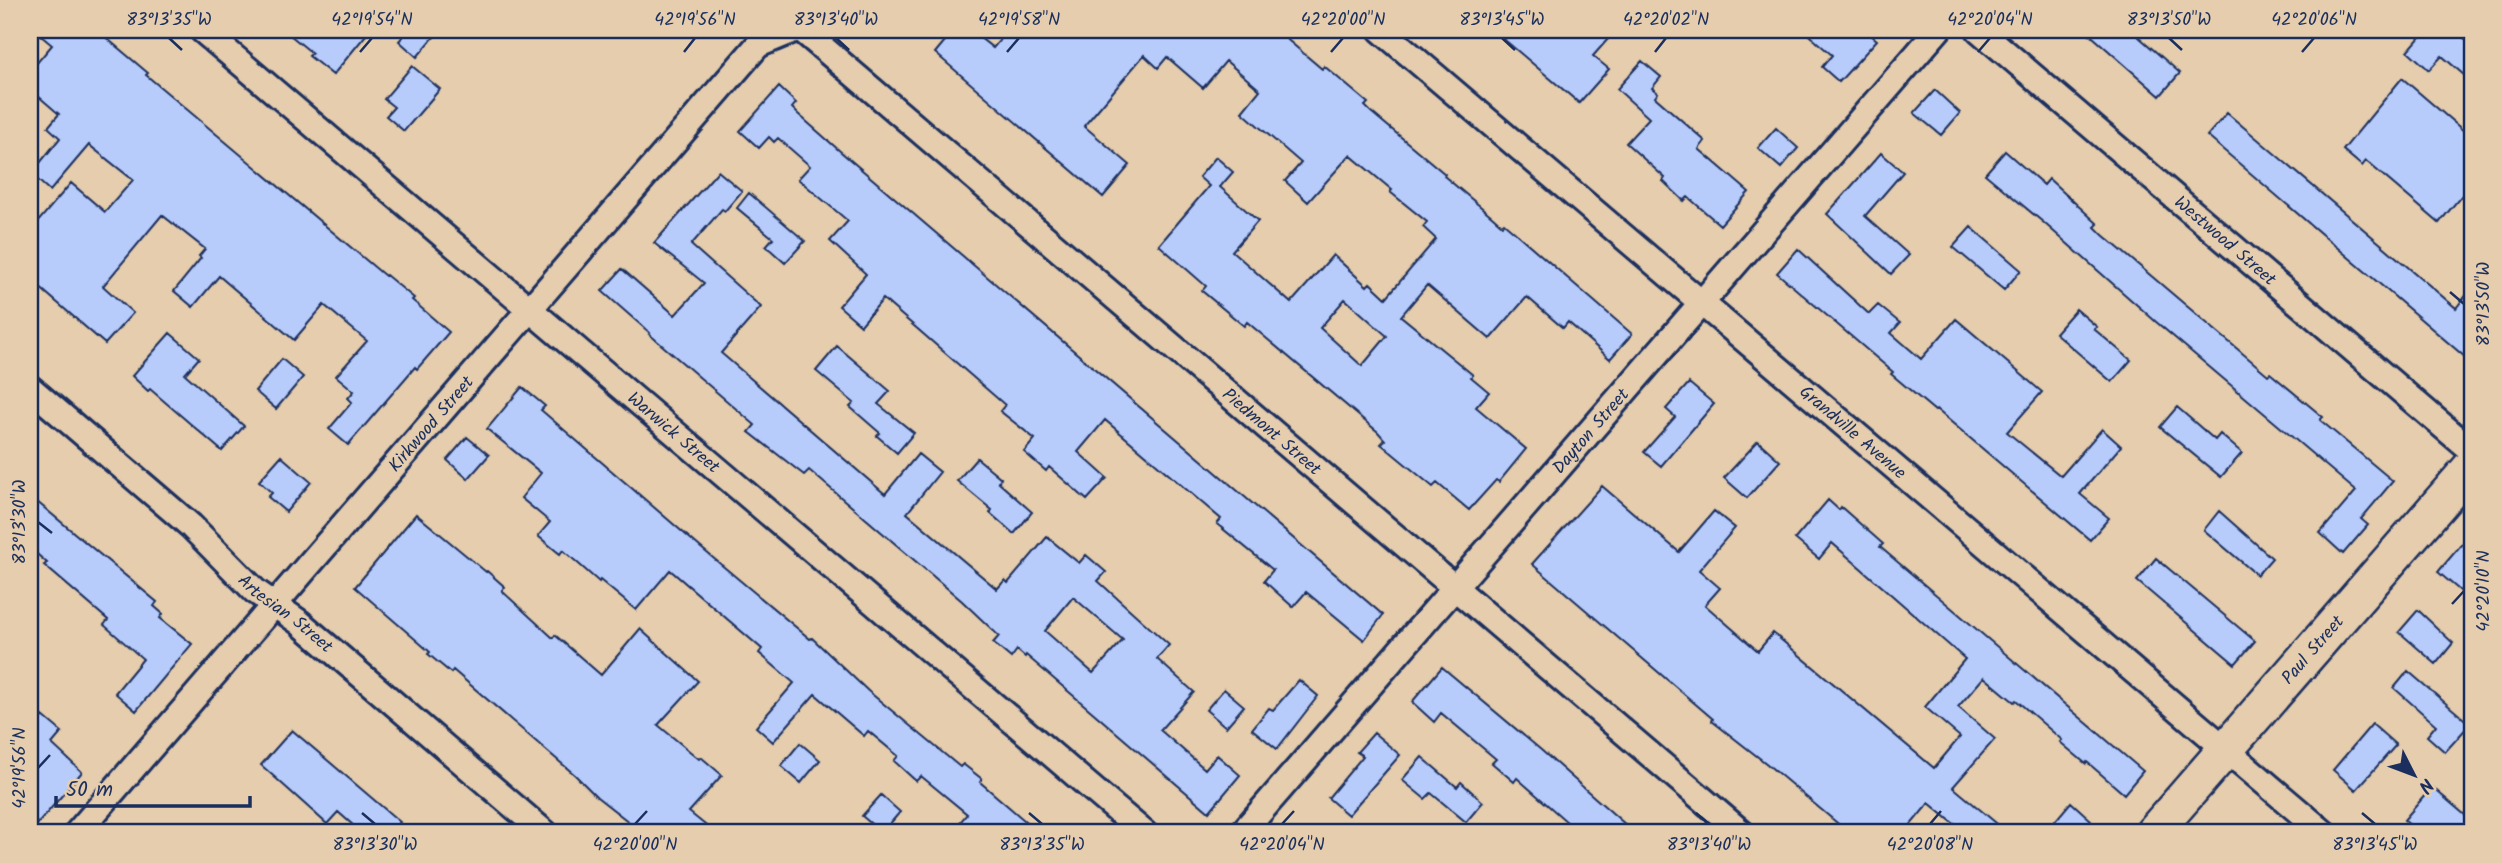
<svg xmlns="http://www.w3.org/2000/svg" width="2502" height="863" viewBox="0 0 2502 863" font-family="Kalam,sans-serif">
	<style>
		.building { fill: #b7ccfb; stroke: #1b2f5e; stroke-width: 2; fill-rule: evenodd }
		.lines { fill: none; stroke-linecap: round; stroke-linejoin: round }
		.street-casing { stroke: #1b2f5e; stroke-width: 30 }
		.secondary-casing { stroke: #1b2f5e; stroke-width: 40 }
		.street { stroke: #e5cdad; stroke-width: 24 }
		.secondary { stroke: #e5cdad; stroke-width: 35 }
		.ticks { fill: none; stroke: #1b2f5e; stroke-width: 2.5 }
		.labels { text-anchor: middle; stroke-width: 7; stroke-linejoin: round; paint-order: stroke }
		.street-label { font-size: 18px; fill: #1b2f5e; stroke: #e5cdad }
		.neatline { fill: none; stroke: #1b2f5e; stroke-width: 2.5 }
		.ticks-label { font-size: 18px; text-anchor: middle; fill: #1b2f5e }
	</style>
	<rect width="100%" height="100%" fill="#e5cdad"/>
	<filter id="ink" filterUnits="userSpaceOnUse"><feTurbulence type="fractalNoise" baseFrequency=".0143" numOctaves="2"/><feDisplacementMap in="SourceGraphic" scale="14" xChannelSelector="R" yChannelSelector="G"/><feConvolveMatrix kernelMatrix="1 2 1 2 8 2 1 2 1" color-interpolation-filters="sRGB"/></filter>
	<g filter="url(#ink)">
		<path class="building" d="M34 30H97L148 73 146 75 385 276 386 275 414 298 412 300 449 332 417 369 415 367 348 445 329 429 352 402 348 398 354 391 336 376 367 341 324 305 294 340 219 276 193 307 174 291 201 258 199 256 205 249 162 215 103 286 133 313 105 344 30 279V231L71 183 105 212 133 180 89 145 50 191 31 174 60 138 48 127 59 114 30 89V71L52 45Z
			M284 30H370L333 75 309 56 312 53Z
			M408 30H440L417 57 399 41Z
			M954 30H970L993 48 1008 30H1276L1322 69 1324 66 1368 103 1365 106 1371 112 1445 174 1444 176 1493 217 1502 225 1504 223 1632 334 1610 359 1568 322 1563 328 1527 297 1490 339 1427 285 1401 316 1473 375 1471 377 1489 392 1476 407 1526 449 1499 482 1496 480 1469 510 1437 483 1433 487 1381 444 1385 440 1378 432 1247 322 1244 326 1202 291 1206 286 1159 245 1209 186 1199 177 1216 157 1233 172 1220 187 1258 221 1232 251 1291 303 1333 255 1367 286 1370 283 1386 298 1436 239 1423 227 1427 222 1390 192 1392 190 1350 155 1308 202 1285 181 1301 163 1242 112 1260 90 1226 61 1203 88 1167 57 1158 68 1144 55 1084 126 1130 165 1103 197 935 53ZM1345 299 1387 336 1362 366 1320 328Z
			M1493 30H1616L1593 56 1609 69 1579 103Z
			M1803 30H1865L1877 40 1839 82 1822 67 1832 55Z
			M2085 30H2131L2180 73 2160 96Z
			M2426 30H2455L2472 45V82L2442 56 2429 70 2408 51Z
			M1642 61 1661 77 1652 88 1658 93 1655 97 1705 141 1699 149 1749 192 1720 225 1688 197 1684 201 1663 181 1665 178 1626 143 1649 118 1617 89Z
			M412 66 440 89 404 131 386 116 394 107 384 99Z
			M2402 78 2472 138V183L2439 223 2366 161 2362 166 2343 150Z
			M779 87 796 103 792 108 798 114 841 152 1383 615 1364 640 1306 592 1293 607 1264 581 1273 570 1217 524 1221 519 1105 420 1078 452 1107 478 1087 500 1049 467 1046 471 1024 452 1035 439 1000 411 1005 405 883 299 861 325 839 306 866 274 830 241 848 221 798 179 810 166 778 138 774 142 769 137 759 148 740 131Z
			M1935 90 1960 113 1941 135 1914 113Z
			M2227 113 2456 308 2472 288V363L2207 136Z
			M1776 128 1798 148 1781 168 1758 148Z
			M2005 151 2044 185 2049 179 2098 224 2095 227 2103 235 2268 375 2270 373 2323 417 2320 420 2393 481 2361 519 2368 525 2343 554 2320 533 2356 491 2155 321 2044 223 1985 174Z
			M1881 153 1903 172 1865 216 1909 255 1891 274 1827 214Z
			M718 171 742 191 725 211 722 209 691 245 761 307 721 353 885 494 918 454 940 472 907 513 997 589 1005 580 1008 583 1047 537 1079 563 1086 555 1106 572 1098 581 1169 645 1157 659 1194 692 1160 730 1205 769 1217 755 1240 775 1209 812 1026 655 1025 657 1017 650 1011 658 993 643 999 636 962 601 809 470 804 475 749 432 755 425 649 334 650 333 602 291 622 269 675 315 704 283 654 243ZM1073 597 1123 640 1093 673 1045 631Z
			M749 193 805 241 785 263 766 246 773 238 737 208Z
			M1971 227 2021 270 2004 290 1953 247Z
			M1798 249 1869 314 1878 305 1900 323 1891 333 1921 359 1956 319 2042 392 2007 432 2061 476 2102 429 2121 446 2080 494 2109 518 2090 540 1937 410 1935 411 1891 374 1893 372 1777 273Z
			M2076 309 2097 327 2094 329 2131 360 2112 382 2055 333Z
			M170 333 199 358 185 374 244 426 222 451 150 389 148 391 132 376Z
			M837 346 890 391 878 404 914 433 897 453 877 436 880 433 850 407 854 403 816 371Z
			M282 359 303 377 276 409 255 391Z
			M1689 383 1714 404 1661 466 1644 452 1675 417 1666 409Z
			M522 387 545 406 541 410 700 547 810 639 812 638 868 691 960 767 963 764 982 779 980 782 1039 833H951L967 814 921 776 916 781 894 761 898 756 868 731 864 736 815 694 773 742 756 727 794 683 759 653 762 649 670 570 636 610 600 580 599 582 563 550 560 554 538 536 550 522 521 498 541 473 487 429Z
			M2177 407 2215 440 2220 434 2242 453 2221 477 2160 427Z
			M467 437 489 455 468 479 447 460Z
			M1758 441 1780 461 1747 498 1724 478Z
			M281 456 311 482 286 512 268 497 272 493 259 481Z
			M977 458 1001 478 998 482 1032 512 1014 534 990 513 992 510 957 481Z
			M1602 486 1679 552 1714 511 1735 528 1699 570 1720 588 1705 605 1758 651 1773 633 1934 768 1960 737 1925 707 1965 659 1832 543 1819 559 1795 539 1828 500 1839 510 1841 507 1883 544 1880 547 2143 771 2124 794 2087 762 2086 764 2060 742 2062 740 2016 700 2014 702 1984 677 1958 707 1995 739 1953 787 2008 833H1965L1929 803 1904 833H1849L1767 764 1712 721 1713 719 1532 564Z
			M30 496 157 602 154 606 163 614 160 618 192 644 136 711 115 693 143 659 104 625 108 620 44 565 47 563 30 548Z
			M2219 511 2272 558 2257 575 2204 530Z
			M416 514 486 572 487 571 505 587 502 591 553 638 555 635 601 675 640 629 698 681 658 725 699 759 701 757 722 775 689 812 715 833H643L597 797 575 775 453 670 451 673 428 654 430 652 355 587Z
			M2472 532V601L2438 572Z
			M2156 558 2255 641 2235 664 2137 581Z
			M2418 610 2453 643 2436 664 2399 632Z
			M1442 667 1541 750 1635 833H1558L1567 822 1517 778 1514 782 1492 763 1496 759 1441 713 1434 722 1412 702Z
			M2408 671 2470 724 2445 752 2427 736 2436 725 2394 688Z
			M1299 680 1318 696 1277 749 1252 729 1269 708 1273 710Z
			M1224 689 1244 706 1226 727 1206 710Z
			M43 716 62 732 52 744 82 772 30 833V724L33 727Z
			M2372 724 2396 745 2356 790 2333 770Z
			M292 730 400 822 390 833H362L338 812 327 824 261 765Z
			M1374 733 1400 755 1348 815 1328 798 1363 756 1357 752Z
			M800 743 820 760 801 783 781 766Z
			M1422 757 1457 787 1461 782 1483 802 1466 822 1431 793 1425 799 1402 780Z
			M2432 787 2472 821V833H2419L2404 820Z
			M881 795 900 812 882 833 862 816Z
			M2071 802 2091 820 2080 833H2045Z"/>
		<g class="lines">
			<g class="street-casing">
				<g id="street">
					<path id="s1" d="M202 30 1144 833"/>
					<path id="s2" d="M802 30 1742 833"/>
					<path id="s3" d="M1381 30 2324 833"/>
					<path id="s4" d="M1979 30 2472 451"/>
					<path id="s5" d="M30 388 191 526 255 591 299 622 545 833"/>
					<path id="s6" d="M77 833 758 45 794 30"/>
					<path id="s7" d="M1242 833 1938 30"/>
				</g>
			</g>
			<g class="secondary-casing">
				<g id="secondary">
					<path id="s8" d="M2153 833 2472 466"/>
				</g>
			</g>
			<use href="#street" class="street"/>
			<use href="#secondary" class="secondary"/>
		</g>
	</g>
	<path class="ticks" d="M169 38 182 50M836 38 849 50M1502 38 1515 50M2169 38 2182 50M360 52 372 38M684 52 695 38M1007 52 1019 38M1331 52 1343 38M1655 52 1666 38M1978 52 1990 38M2302 52 2314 38M2450 292 2464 304M38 522 52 533M2452 604 2464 591M38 768 50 755M362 813 375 824M1029 813 1042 824M1696 813 1709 824M2362 813 2375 824M635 824 647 811M1282 824 1294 811M1930 824 1941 811"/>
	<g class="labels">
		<g class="street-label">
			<text dy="6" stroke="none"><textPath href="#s4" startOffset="324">Westwood Street</textPath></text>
			<text dy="6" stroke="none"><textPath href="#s6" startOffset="541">Kirkwood Street</textPath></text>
			<text dy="6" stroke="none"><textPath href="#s1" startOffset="620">Warwick Street</textPath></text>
			<text dy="6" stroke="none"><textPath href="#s2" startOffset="618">Piedmont Street</textPath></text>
			<text dy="6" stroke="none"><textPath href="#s3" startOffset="620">Grandville Avenue</textPath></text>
			<text dy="6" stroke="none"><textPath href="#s7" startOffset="532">Dayton Street</textPath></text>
			<text dy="6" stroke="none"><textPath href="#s5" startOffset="341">Artesian Street</textPath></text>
			<text dy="6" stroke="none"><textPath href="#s8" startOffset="243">Paul Street</textPath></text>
		</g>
	</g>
	<rect width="2502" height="863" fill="none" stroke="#e5cdad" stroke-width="77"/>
	<g transform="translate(2414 775) rotate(132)" stroke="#e5cdad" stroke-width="5" paint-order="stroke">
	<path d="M0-5L12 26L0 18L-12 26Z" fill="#1b2f5e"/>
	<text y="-10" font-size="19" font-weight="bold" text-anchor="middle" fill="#1b2f5e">N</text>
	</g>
	<path d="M56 796v10h194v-10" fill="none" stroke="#1b2f5e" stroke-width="3.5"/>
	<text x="66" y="796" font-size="21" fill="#1b2f5e" stroke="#e5cdad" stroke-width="5" paint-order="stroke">50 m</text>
	<rect x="38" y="38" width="2426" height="786" class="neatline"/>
	<g class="ticks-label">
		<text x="169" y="25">83°13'35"W</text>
		<text x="372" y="25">42°19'54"N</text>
		<text x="695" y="25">42°19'56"N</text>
		<text x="836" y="25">83°13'40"W</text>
		<text x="1019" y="25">42°19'58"N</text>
		<text x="1343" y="25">42°20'00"N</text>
		<text x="1502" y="25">83°13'45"W</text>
		<text x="1666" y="25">42°20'02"N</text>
		<text x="1990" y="25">42°20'04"N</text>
		<text x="2169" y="25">83°13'50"W</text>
		<text x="2314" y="25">42°20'06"N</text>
		<text transform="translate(2483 304) rotate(-90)" y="6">83°13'50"W</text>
		<text transform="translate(19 522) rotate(-90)" y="6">83°13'30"W</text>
		<text transform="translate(2483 591) rotate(-90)" y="6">42°20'10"N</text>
		<text transform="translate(19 768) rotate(-90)" y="6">42°19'56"N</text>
		<text x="375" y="850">83°13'30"W</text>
		<text x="635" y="850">42°20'00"N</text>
		<text x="1042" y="850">83°13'35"W</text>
		<text x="1282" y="850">42°20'04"N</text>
		<text x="1709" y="850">83°13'40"W</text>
		<text x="1930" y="850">42°20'08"N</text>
		<text x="2375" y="850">83°13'45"W</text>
	</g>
</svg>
